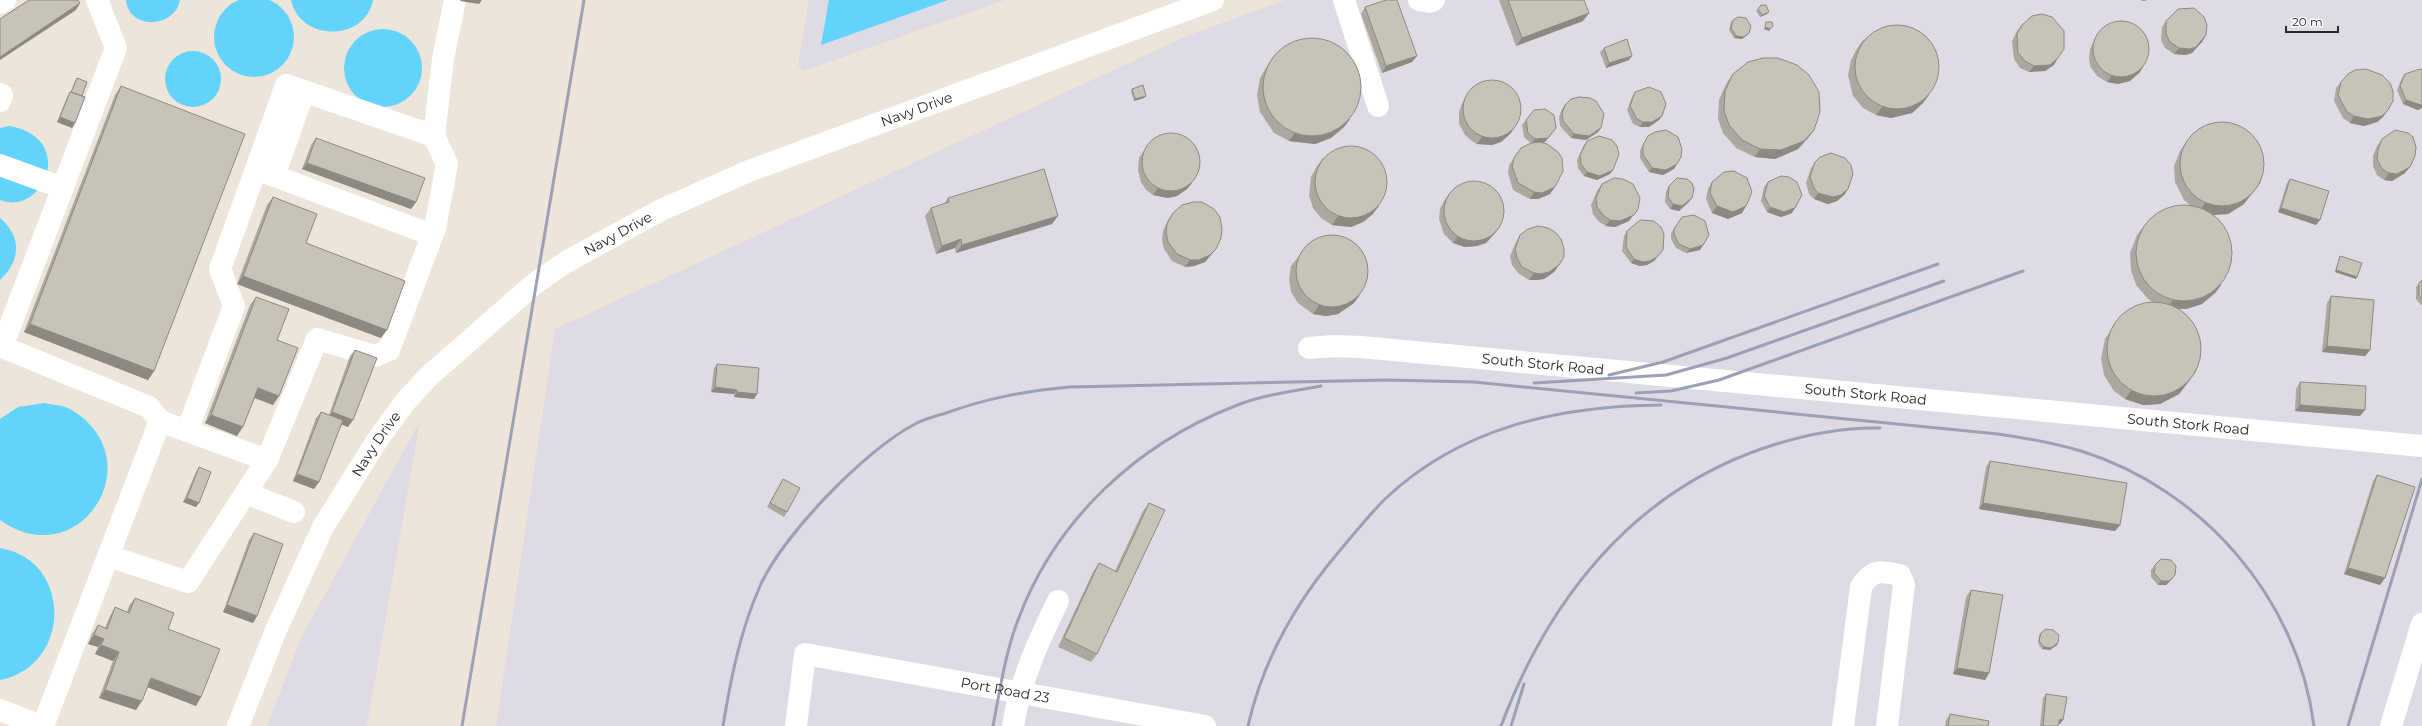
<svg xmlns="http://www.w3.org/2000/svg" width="2422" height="726" viewBox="0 0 2422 726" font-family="Montserrat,sans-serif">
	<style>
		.industrial { fill: #dedbe5 }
		.water { fill: #62d3fa }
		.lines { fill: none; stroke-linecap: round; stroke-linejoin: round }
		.minor { stroke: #fff; stroke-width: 22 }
		.rail { stroke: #9ca0b6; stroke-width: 3 }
		.wall { fill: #aca89f }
		.shaded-wall { fill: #8c8882 }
		.building { fill: #c8c3b9; stroke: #8c8882 }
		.labels { text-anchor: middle; stroke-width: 3; stroke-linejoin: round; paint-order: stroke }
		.street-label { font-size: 14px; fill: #2a2a2a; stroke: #fff }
	</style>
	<rect width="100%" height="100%" fill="#ede5da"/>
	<path class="industrial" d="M809 0H1005L803 71 798 65Z
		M1285 0H2422V726H496L555 329 1189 35Z
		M420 421 367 726H267L301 638Z"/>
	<path class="water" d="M214 37a40 40 0 1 1 80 0a40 40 0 1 1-80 0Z
		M126 0H180C175 28 129 31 126 0Z
		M291 0H373C365 42 300 42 291 0Z
		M829 0H948L821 45Z
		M344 68a39 39 0 1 1 78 0a39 39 0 1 1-78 0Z
		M165 79a28 28 0 1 1 56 0a28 28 0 1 1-56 0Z
		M9 126C78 138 43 217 0 200V128Z
		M0 218C22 237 21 260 0 280Z
		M44 403C52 405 63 405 70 409 155 458 80 577 0 520V419L18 407Z
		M0 548C73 560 72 666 0 680Z"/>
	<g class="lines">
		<g class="minor">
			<path d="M1344 0 1378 106"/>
			<path d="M1419 0 1429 2 1434 0"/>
			<path d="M0 3 5 0"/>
			<path d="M0 94 2 95 0 101"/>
			<path d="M0 165 63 188"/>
			<path d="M256 169 286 85 434 136"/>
			<path d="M274 176 304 91"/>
			<path d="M0 346 149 407 160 421 267 460 188 582 109 556"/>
			<path d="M2 347 116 48 97 0"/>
			<path id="s1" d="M1309 348 1334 346 1361 347 2422 446"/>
			<path d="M187 431 234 306 220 269 256 169 432 235"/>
			<path d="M267 460 317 339 375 356 389 350 435 228 447 164 434 136 443 59 455 0"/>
			<path d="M246 493 294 512"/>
			<path d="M0 710 42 726"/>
			<path d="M43 726 160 421"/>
			<path id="s2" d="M238 726 276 630 323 527 376 442 405 402 429 376 534 284 566 262 661 210 749 171 1213 0"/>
			<path id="s3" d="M796 726 805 654 1205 726"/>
			<path d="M1013 726C1020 681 1038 642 1058 601"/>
			<path d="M1843 726 1861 587C1872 569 1880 571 1900 575L1904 585 1887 726"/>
			<path d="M2391 726 2422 624"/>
		</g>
		<path class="rail" d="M1609 375 1663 362 1938 264
			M1534 383 1666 375 1727 358 1944 281
			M1636 393 1671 391 1719 380 2023 271
			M462 726 584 0
			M723 726C731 677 740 632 760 586 783 535 865 450 915 424 924 419 936 416 946 413 988 398 1025 391 1070 387L1387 380 1474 382 1998 434C2026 438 2054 443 2081 451 2203 489 2298 599 2314 726
			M993 726C1000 690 1005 654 1018 620 1055 520 1137 444 1235 406 1262 395 1293 391 1321 386
			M1248 726C1263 660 1294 605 1337 554 1353 535 1368 516 1385 499 1461 427 1559 406 1661 405
			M1501 726C1549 598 1634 491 1767 447 1803 435 1842 427 1880 428
			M1511 726 1524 684
			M2348 726 2422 479"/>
	</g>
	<path class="wall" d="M1499 0H1584L1583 21 1516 46Z
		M1761 5 1767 14 1760 17 1756 11Z
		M1365 7 1417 56 1412 62 1382 73 1361 14Z
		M1733 20 1749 33 1747 35 1742 39 1734 38 1729 30 1731 22Z
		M2166 21 2206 35 2202 42 2192 53 2185 55 2174 54 2165 48 2161 40 2162 27Z
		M2022 25 2054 65 2045 71 2029 72 2020 68 2014 59 2012 41 2017 31Z
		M2100 32 2143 67 2139 73 2130 81 2118 84 2107 82 2097 76 2090 66 2089 58 2090 49 2095 38Z
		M1864 39 1923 103 1912 113 1891 118 1876 115 1863 108 1853 96 1848 75 1851 60 1858 47Z
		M1604 48 1629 60 1606 68 1600 52Z
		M1275 54 1350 119 1344 127 1331 138 1315 144 1289 141 1274 133 1260 112 1257 95 1260 78 1269 63Z
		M1733 74 1814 130 1808 138 1798 149 1775 159 1755 157 1736 148 1723 133 1718 119 1719 100 1727 82Z
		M2405 74 2418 110 2403 104 2397 90 2402 78Z
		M77 78 82 96 75 123 72 128 57 122 67 97 71 92 75 81Z
		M2341 82 2383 117 2377 122 2364 126 2350 123 2343 118 2334 101 2336 88Z
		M121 86 154 371 148 380 24 332 115 95Z
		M1132 89 1144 98 1134 101 1131 91Z
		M1635 92 1662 116 1659 120 1649 127H1640L1633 124 1627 110 1632 97Z
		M1466 96 1515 127 1510 134 1501 142 1492 145 1477 144 1472 141 1465 135 1459 124V112L1462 103Z
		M1565 105 1601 128 1598 132 1586 140 1571 138 1560 126 1559 117 1562 109Z
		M1526 120 1553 132 1545 142 1542 143 1550 194 1538 199H1530L1513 190 1508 173 1509 165 1521 148 1531 143 1524 137 1522 125Z
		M1648 136 1674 169 1663 175 1649 172 1640 158V150Z
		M316 138 416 202 411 209 302 169 311 145Z
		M2382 139 2405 173 2392 181 2384 180 2377 175 2373 166V156L2377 146Z
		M1587 141 1610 174 1597 180 1584 176 1578 168 1577 160 1584 145Z
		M1150 142 1192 183 1187 189 1177 196 1168 198 1153 195 1146 190 1141 182 1138 170 1139 158Z
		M2186 142 2244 204 2228 214 2214 215 2221 285 2215 293 2202 304 2186 309H2177L2191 379 2179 394 2160 404 2143 405 2125 399 2114 391 2104 375 2101 359 2105 339 2111 330 2154 303 2149 300 2136 285 2131 270 2130 253 2137 235 2143 227 2190 205 2184 200 2175 182 2174 166 2180 151Z
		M1323 158 1373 214 1363 222 1351 227 1332 225 1321 218 1313 208 1309 196 1311 177 1317 166Z
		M1815 162 1848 189 1844 195 1837 201 1828 204 1814 199 1809 194 1806 183 1811 168Z
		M2290 179 2316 225 2278 212 2287 183Z
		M1712 182 1746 206 1742 213 1728 219 1712 213 1706 199 1708 189Z
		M1768 182 1792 213 1781 217 1767 212 1761 201 1764 187Z
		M1602 184 1629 221 1615 227 1606 226 1598 221 1593 214 1591 205 1597 191Z
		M1669 186 1689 202 1679 211 1670 209 1665 202 1666 191Z
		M1449 194 1495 233 1486 243 1477 246 1465 247 1453 243 1444 234 1439 219 1440 209 1444 201Z
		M273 197 306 243 381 338 237 284 267 205Z
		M948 198 1052 224 956 253 955 248 936 254 925 216 931 208 944 204Z
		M1173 213 1211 255 1205 262 1194 266 1185 267 1172 261 1164 249 1162 240 1163 231 1168 220Z
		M1682 217 1703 245 1700 250 1686 253 1676 248 1671 239V233Z
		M1627 231 1654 261 1647 265 1640 266 1631 263 1622 251 1624 236Z
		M1520 235 1559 265 1554 272 1544 279 1537 280H1529L1518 273 1512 265 1510 256 1516 242Z
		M1309 243 1354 303 1338 314 1326 316 1313 314 1298 303 1291 292 1289 279 1291 266Z
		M2340 256 2356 279 2335 272 2339 259Z
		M2422 280V306L2416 299V287L2419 283Z
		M2331 296 2370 350 2365 356 2322 352 2327 303Z
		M256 297 277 340 273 405 255 398 237 436 205 423 250 305Z
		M355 350 348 427 341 424 314 489 293 481 316 418 321 412 329 415 350 356Z
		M717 364 757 394 754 399 734 397V394L711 392 714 368Z
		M2300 382 2360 416 2295 411 2296 389Z
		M1990 461 2120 525 2115 531 1979 509 1986 467Z
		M199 467 196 507 183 502 196 472Z
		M2377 475 2385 578 2380 585 2344 574 2373 481Z
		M783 479 787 512 784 517 767 507Z
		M1149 503 1097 654 1091 662 1058 647 1093 572 1099 563 1115 571 1143 511Z
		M254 533 257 616 253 623 223 612 249 540Z
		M2155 565 2172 579 2166 585H2158L2151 577V570Z
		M1971 590 1989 673 1985 680 1953 674 1966 597Z
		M135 598 168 629 201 697 196 706 147 687 136 710 99 698 113 661 95 654 98 647 88 644 92 634 98 625 105 628 110 616 115 607 127 612 129 606Z
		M2041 633 2058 643 2057 645 2050 650 2042 649 2038 643 2039 635Z
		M2046 694 2060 724H2059L2058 726H2040L2043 698Z
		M1950 714 1988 726H1945L1946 720Z"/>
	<path class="shaded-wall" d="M461 0H482L479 4 460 1Z
		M2141 0H2148L2143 1Z
		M80 3 76 10 0 60V57Z
		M1769 12 1767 14 1760 17 1762 15Z
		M1589 13 1583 21 1516 46 1522 38Z
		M1773 26 1769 31 1764 29 1765 27Z
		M1749 33 1747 35 1742 39 1734 38 1736 36Z
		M2206 35 2202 42 2192 53 2185 55 2174 54 2179 48Z
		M1417 56 1412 62 1382 73 1386 66Z
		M1632 56 1629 60 1606 68 1609 63Z
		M2058 58 2054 65 2045 71 2029 72 2034 66Z
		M2143 67 2139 73 2130 81 2118 84 2107 82 2111 76Z
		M1929 95 1923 103 1912 113 1891 118 1876 115 1882 107Z
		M1146 96 1144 98 1134 101 1135 99Z
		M2406 100 2422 105V108L2418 110 2403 104Z
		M2388 110 2383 117 2377 122 2364 126 2350 123 2354 116Z
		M1662 116 1659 120 1649 127H1640L1643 122Z
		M60 117 75 123 72 128 57 122Z
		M1350 119 1344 127 1331 138 1315 144 1289 141 1295 133Z
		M1515 127 1510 134 1501 142 1492 145 1477 144 1482 137Z
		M1556 128 1545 142 1532 144 1535 139Z
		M1601 128 1598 132 1586 140 1571 138 1574 134Z
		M1814 130 1808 138 1798 149 1775 159 1755 157 1760 149Z
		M307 163 416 202 411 209 302 169Z
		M1677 164 1674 169 1663 175 1649 172 1652 168Z
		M2410 167 2405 173 2392 181 2384 180 2389 173Z
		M1613 170 1610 174 1597 180 1584 176 1587 172Z
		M2261 182 2244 204 2228 214 2211 215 2199 212 2205 203Z
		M1192 183 1187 189 1177 196 1168 198 1153 195 1158 188Z
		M1555 187 1550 194 1538 199H1530L1534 192Z
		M1848 189 1844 195 1837 201 1828 204 1814 199 1818 193Z
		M1692 198 1689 202 1679 211 1670 209 1673 204Z
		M1379 206 1373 214 1363 222 1351 227 1332 225 1338 216Z
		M1717 206H1746L1742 213 1728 219 1712 213Z
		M1770 207 1795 208 1792 213 1781 217 1767 212Z
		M2281 208 2320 220 2316 225 2278 212Z
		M1638 209 1629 221 1615 227 1606 226 1610 220Z
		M1058 216 1052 224 956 253 962 245Z
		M1500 227 1495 233 1486 243 1477 246 1465 247 1453 243 1458 236Z
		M961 239 955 248 936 254 942 246Z
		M1703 245 1700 250 1686 253 1690 249Z
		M1216 249 1211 255 1205 262 1194 266 1185 267 1190 260Z
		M1663 250 1654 261 1647 265 1640 266 1631 263 1634 259Z
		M1559 265 1554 272 1544 279 1537 280H1529L1534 273Z
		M2336 270 2357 277 2356 279 2335 272Z
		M243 276 387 330 381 338 237 284Z
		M2221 285 2215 293 2202 304 2186 309 2167 308 2173 300Z
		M1360 295 1354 303 1338 314 1326 316 1313 314 1319 305Z
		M30 324 154 371 148 380 24 332Z
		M2327 346 2370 350 2365 356 2322 352Z
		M2197 370 2179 394 2160 404 2143 405 2125 399 2131 391Z
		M715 387 737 390 734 394 711 392Z
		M258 388 279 396 273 405 252 397Z
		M737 392 757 394 754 399 734 397Z
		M2300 405 2365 410 2360 416 2295 411Z
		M332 412 353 420 348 427 328 419Z
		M211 415 243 427 237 436 205 423Z
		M297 474 319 482 314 489 293 481Z
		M187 498 199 503 196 507 183 502Z
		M1983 503 2120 525 2115 531 1979 509Z
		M2348 568 2385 578 2380 585 2344 574Z
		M2175 575 2172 579 2166 585H2158L2161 581Z
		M227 605 257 616 253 623 223 612Z
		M94 635 104 639 98 647 88 644Z
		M2058 643 2057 645 2050 650 2042 649 2044 647Z
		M101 645 119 652 113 661 95 654Z
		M1957 668 1989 673 1985 680 1953 674Z
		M151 678 201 697 196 706 145 686Z
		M105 690 142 701 136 710 99 698Z
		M2060 719 2063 720 2060 724H2056Z"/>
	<path class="building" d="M29 0H78L80 3 0 57V19Z
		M1386 0H1397L1417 56 1386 66 1365 7Z
		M1508 0H1584L1589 13 1522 38Z
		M1761 5H1766L1769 12 1762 15 1758 9Z
		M2194 8 2204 17 2207 25 2206 35 2196 47 2190 49 2179 48 2170 42 2166 34V21L2178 9Z
		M2042 14 2052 17 2064 31V49L2058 58 2050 65 2034 66 2025 61 2018 53 2017 34 2022 25 2032 16Z
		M1738 17 1746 18 1751 26 1749 33 1744 37 1736 36 1731 28 1733 20Z
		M2093 49a28 28 0 1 1 56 0a28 28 0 1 1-56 0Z
		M1766 22H1772L1773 26 1770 29 1765 27Z
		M1855 67a42 42 0 1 1 84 0a42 42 0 1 1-84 0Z
		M1263 87a49 49 0 1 1 98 0a49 49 0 1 1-98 0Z
		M1627 39 1632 56 1609 63 1604 48Z
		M1763 58H1778L1797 65 1809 75 1819 92 1820 112 1814 130 1804 141 1781 150 1760 149 1742 140 1729 125 1724 111 1725 91 1733 74 1748 62Z
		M2366 69 2382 75 2390 83 2393 91V101L2388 110 2382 116 2368 119 2354 116 2347 112 2338 95 2341 82 2348 74 2355 70Z
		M2420 69 2422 70V105H2421L2406 100 2400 86 2405 74Z
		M77 78 87 82 82 96 71 92Z
		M1463 109a29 29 0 1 1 58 0a29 29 0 1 1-58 0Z
		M1143 85 1146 96 1135 99 1132 89Z
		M121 86 245 134 154 371 30 324Z
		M1649 87 1661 92 1666 104 1662 116 1652 122H1643L1637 119 1630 106 1635 92Z
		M70 92 85 97 75 123 60 117Z
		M1579 97 1590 98 1596 101 1604 114 1601 128 1589 136 1574 134 1563 121 1562 113 1565 105 1571 99Z
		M1545 109 1554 115 1556 128 1548 138 1535 139 1528 133 1526 120 1534 110Z
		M2180 164a42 42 0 1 1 84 0a42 42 0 1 1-84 0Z
		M1666 130 1678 137 1682 149 1681 157 1677 164 1666 170 1652 168 1643 154V145L1648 136 1655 132Z
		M2395 130 2408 133 2413 137 2416 147 2415 156 2410 167 2397 174 2389 173 2382 169 2377 159 2378 150 2382 139Z
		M1142 162a29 29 0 1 1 58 0a29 29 0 1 1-58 0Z
		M1599 136 1612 140 1617 146 1619 154 1613 170 1600 176 1587 172 1581 164 1580 155 1587 141Z
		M316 138 425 178 416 202 307 163Z
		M1539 142 1547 144 1558 152 1562 158 1563 171 1555 187 1542 193 1534 192 1518 183 1512 166 1514 158 1521 148 1531 143Z
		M1315 182a36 36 0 1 1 72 0a36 36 0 1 1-72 0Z
		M1831 153 1845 158 1851 165 1853 174 1848 189 1841 195 1833 197 1818 193 1814 188 1810 177 1815 162 1820 157Z
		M1044 169 1058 216 962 245 961 239 942 246 931 208 949 202 948 198Z
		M1734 171 1747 178 1752 192 1746 206 1733 212 1717 206 1710 193 1712 182 1724 172Z
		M1781 176 1789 177 1797 182 1802 195 1795 208 1784 212 1770 207 1764 196 1768 182Z
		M1614 178 1623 179 1633 184 1640 198 1638 209 1634 215 1620 221 1610 220 1603 215 1597 207 1596 198 1602 184Z
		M1677 178 1687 179 1692 183 1694 189 1692 198 1682 206 1673 204 1668 197 1669 186Z
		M2290 179 2329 191 2320 220 2281 208Z
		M1444 211a30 30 0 1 1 60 0a30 30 0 1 1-60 0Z
		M273 197 317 214 306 243 405 281 387 330 243 276Z
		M1193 202H1202L1214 209 1220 217 1222 229 1221 238 1216 249 1210 255 1199 260H1190L1177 254 1168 242 1166 233 1167 224 1173 213 1182 205Z
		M2136 253a48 48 0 1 1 96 0a48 48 0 1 1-96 0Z
		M1694 215 1705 221 1709 235 1703 245 1690 249 1679 244 1674 234V229L1682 217Z
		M1640 220 1654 221 1661 227 1664 234 1663 250 1657 257 1650 261 1643 262 1634 259 1626 247 1627 231Z
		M1538 226 1548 228 1555 232 1561 239 1564 249V257L1559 265 1549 272 1541 274 1534 273 1522 267 1517 258 1515 249 1520 235 1528 229Z
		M1296 271a36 36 0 1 1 72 0a36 36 0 1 1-72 0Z
		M2340 256 2362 263 2357 277 2336 270Z
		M2422 280V298L2419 295V283Z
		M2331 296 2374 300 2370 350 2327 346Z
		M256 297 289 309 277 340 298 348 279 396 258 388 243 427 211 415Z
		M2107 349a47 47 0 1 1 94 0a47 47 0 1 1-94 0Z
		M355 350 377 358 353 420 332 412Z
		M717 364 759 368 757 394 737 392V390L715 387Z
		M2300 382 2366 386 2365 410 2300 405Z
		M321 412 343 420 319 482 297 474Z
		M1990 461 2127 483 2120 525 1983 503Z
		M199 467 211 472 199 503 187 498Z
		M2377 475 2415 487 2385 578 2348 568Z
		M783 479 800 488 787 512 770 503Z
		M1149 503 1165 510 1097 654 1064 638 1099 563 1117 572Z
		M254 533 283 544 257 616 227 605Z
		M2161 559 2171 560 2176 566 2175 575 2169 581H2161L2154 573 2155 565Z
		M1971 590 2003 595 1989 673 1957 668Z
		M135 598 174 613 168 629 220 649 201 697 151 678 142 701 105 690 119 652 101 645 104 639 94 635 98 625 107 629 115 607 129 613Z
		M2046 629 2053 630 2059 635 2058 643 2051 648 2044 647 2039 641 2041 633Z
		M2046 694 2067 697 2063 720 2060 719 2058 726H2043Z
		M1950 714 1989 721 1988 726H1948Z"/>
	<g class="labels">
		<g class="street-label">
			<text dy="5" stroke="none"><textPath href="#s2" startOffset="963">Navy Drive</textPath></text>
			<text dy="5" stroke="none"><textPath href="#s2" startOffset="639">Navy Drive</textPath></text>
			<text dy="5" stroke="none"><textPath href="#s1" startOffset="235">South Stork Road</textPath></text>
			<text dy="5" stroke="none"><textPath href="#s1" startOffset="559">South Stork Road</textPath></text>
			<text dy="5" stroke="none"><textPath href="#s1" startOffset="883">South Stork Road</textPath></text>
			<text dy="5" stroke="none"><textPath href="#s2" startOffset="315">Navy Drive</textPath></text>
			<text dy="5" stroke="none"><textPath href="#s3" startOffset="276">Port Road 23</textPath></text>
		</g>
	</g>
	<path d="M2286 26v6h52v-6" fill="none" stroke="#2a2a2a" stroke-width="2"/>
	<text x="2292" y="26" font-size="12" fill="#2a2a2a" stroke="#ffffff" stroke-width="3" paint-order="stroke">20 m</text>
</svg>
